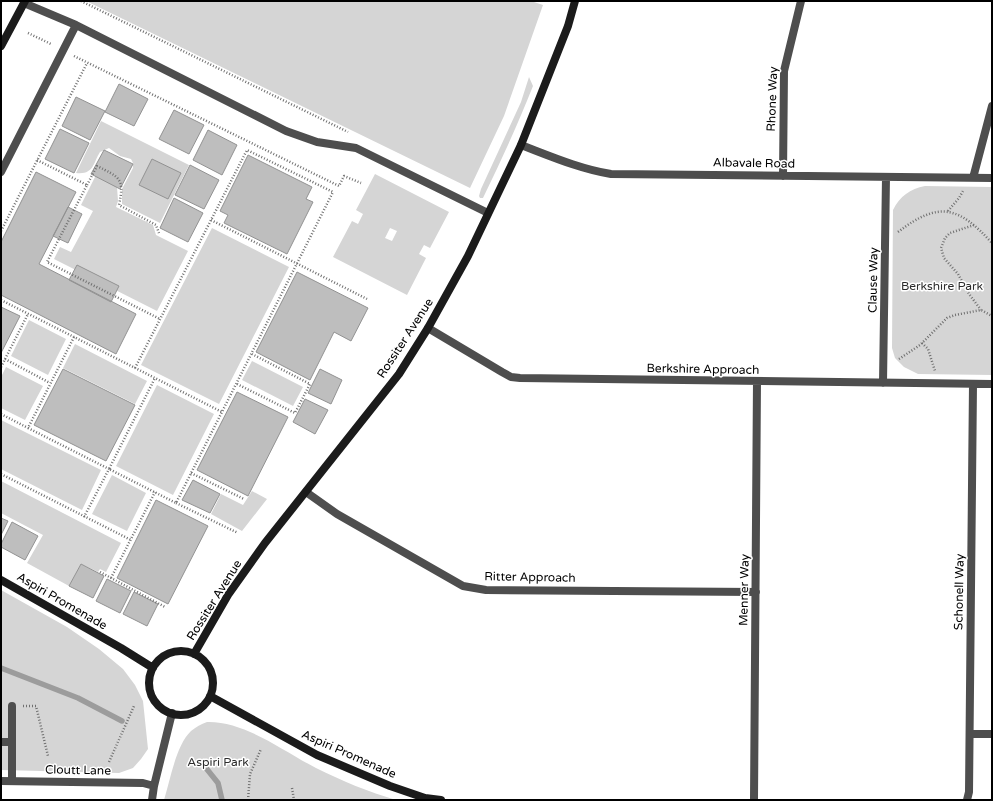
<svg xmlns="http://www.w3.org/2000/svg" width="993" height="801" viewBox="0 0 993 801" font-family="'Varela Round',sans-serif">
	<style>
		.green { fill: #d5d5d5; fill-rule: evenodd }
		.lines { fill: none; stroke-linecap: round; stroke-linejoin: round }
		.stream { stroke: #9c9c9c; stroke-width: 5.5 }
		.building { fill: #bebebe; stroke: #929292 }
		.path { stroke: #707070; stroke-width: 2.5; stroke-dasharray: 1 2; stroke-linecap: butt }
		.lane { stroke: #4e4e4e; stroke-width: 8 }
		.street { stroke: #4e4e4e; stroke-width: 8 }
		.secondary { stroke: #1b1b1b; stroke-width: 8 }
		.labels { text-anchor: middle; stroke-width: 3; stroke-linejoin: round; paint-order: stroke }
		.street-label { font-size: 12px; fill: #000; stroke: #fff }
		.park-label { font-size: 12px; fill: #2c2c2c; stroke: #fff }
	</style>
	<rect width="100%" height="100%" fill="#fff"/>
	<path class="green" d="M86 1H531L543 5 504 116 470 188Z
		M529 77 533 86C518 124 501 161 483 198H480L479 196 481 189 521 102Z
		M101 121 189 165 160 223 122 204V189L133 168V163L131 159 120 156 109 148 100 152C93 163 94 175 76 173Z
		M375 174 449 212 430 248 424 245 419 254 426 258 407 295 333 257 352 221 358 224 363 214 356 210ZM390 228 397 231 392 241 385 238Z
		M96 175 117 187 118 201 116 207 153 225 156 235 188 251 157 311 54 259 60 247 71 252 93 211 81 205Z
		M925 186 992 187V375L918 374 904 367 895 358 892 348 893 210C900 196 910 189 925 186Z
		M212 228 289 267 219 404 141 365Z
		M29 320 66 339 48 375 11 356Z
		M75 344 147 381 135 404 63 368Z
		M252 361 303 387 293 406 242 380Z
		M6 367 43 386 25 420 1 408V377Z
		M157 385 214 414 173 495 116 466Z
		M1 420 101 470 82 510 1 469Z
		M112 475 146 493 127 531 92 514Z
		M1 481 121 543 106 572 100 569 98 572 81 564 69 586 27 563 43 535 1 513Z
		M252 491 267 499 242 531 211 514 221 494 243 505Z
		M1 590 67 627 99 649 123 669 135 685 143 701 148 749 141 759 133 768 119 773 1 770Z
		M207 722C245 721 283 751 316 768 342 781 369 792 396 800H164C170 781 176 745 191 731 196 727 201 724 207 722Z"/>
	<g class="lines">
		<path class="stream" d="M1 668 78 698 122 721
			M202 763 218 783 222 800"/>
	</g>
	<path class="building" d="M119 84 148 99 134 126 105 112Z
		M76 97 105 111 90 140 62 126Z
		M174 110 204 125 189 154 159 139Z
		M60 129 89 143 74 173 45 159Z
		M208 130 237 145 222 175 193 160Z
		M104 150 133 164 120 189 91 174Z
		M248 155 312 187 306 199 313 202 287 254 224 223 228 215 220 211Z
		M152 159 181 173 168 199 139 185Z
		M190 165 219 180 204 209 175 195Z
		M36 172 76 192 39 264 136 314 116 354 1 295V242Z
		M174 198 203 213 188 242 160 228Z
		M68 207 82 214 68 243 53 236Z
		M77 265 119 286 111 302 69 280Z
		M297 272 368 308 351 341 334 332 310 380 256 352Z
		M1 307 20 316 1 353Z
		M63 369 135 405 106 461 34 425Z
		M320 369 342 380 331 404 308 393Z
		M237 392 288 417 248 496 197 470Z
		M305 399 328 410 315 434 293 422Z
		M193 480 220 494 210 513 182 500Z
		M156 500 208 526 168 604 117 578Z
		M1 518 8 521 1 535Z
		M12 522 38 536 25 560 1 547V544Z
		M81 564 104 576 93 598 69 586Z
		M107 579 131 591 120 613 96 601Z
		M134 592 158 604 147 626 123 614Z"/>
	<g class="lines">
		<path class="path" d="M81 1 348 132
			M28 33 51 44
			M74 56 339 186 344 176 361 183
			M37 160 87 185 47 262 160 319
			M87 185 97 166C119 177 125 178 119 205L156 225 159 233
			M948 211 959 198 963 191
			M211 220 367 299
			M974 225 950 233 945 238 941 248 944 258 958 274 969 294 981 310
			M1 231 87 63
			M898 232C940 200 959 207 992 243
			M1 300 222 412
			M74 337 28 428 109 469 84 517
			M922 343 928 349 935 371
			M5 359 50 383
			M899 359 920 345 947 318 955 315 981 310 992 316
			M1 367 28 314
			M135 368 247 150 333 192 176 503 109 469 155 378
			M237 384 295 413 310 384 252 354
			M1 414 28 428
			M191 473 244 499
			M1 474 131 540
			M176 503 238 533
			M100 572 165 607
			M111 578 155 492
			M23 706H36L48 756
			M109 762 134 706
			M292 788 294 800
			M248 800 250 774 261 749"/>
		<path class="lane" d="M24 3 76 25 286 131 317 142 356 148 488 213
			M1 172 76 25
			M1 742H11
			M12 781V706"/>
		<path class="street" d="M521 145C550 156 580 169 611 174L992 178
			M783 176 784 71 801 1
			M973 178 992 106
			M428 328 502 372 511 377 520 378 992 384
			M883 383 886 177
			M306 492 337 514 463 586 486 590 756 592
			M970 734H992
			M1 781 143 783 154 786
			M152 800 154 786 172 713
			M754 800 757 381
			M967 800 969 792 973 384"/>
		<path class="secondary" d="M1 46 25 1
			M1 580 121 648 153 668
			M149 683a32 32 0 1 1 64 0a32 32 0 1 1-64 0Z
			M194 654 228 595 265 543 399 374 428 328 468 256 521 145 568 26 575 1
			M210 696 317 755 390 786 425 798 441 800"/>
	</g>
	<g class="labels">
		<g class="street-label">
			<text transform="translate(772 99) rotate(-88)" y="4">Rhone Way</text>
			<text transform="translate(754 163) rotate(1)" y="4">Albavale Road</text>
			<text transform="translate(873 280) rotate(-89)" y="4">Clause Way</text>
			<text transform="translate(405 338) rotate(-57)" y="4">Rossiter Avenue</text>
			<text transform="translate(703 369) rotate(1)" y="4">Berkshire Approach</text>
			<text transform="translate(530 577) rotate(1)" y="4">Ritter Approach</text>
			<text transform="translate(744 590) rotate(-89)" y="4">Menner Way</text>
			<text transform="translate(959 592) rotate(-89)" y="4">Schonell Way</text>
			<text transform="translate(214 600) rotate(-58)" y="4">Rossiter Avenue</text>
			<text transform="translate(62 601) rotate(30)" y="4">Aspiri Promenade</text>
			<text transform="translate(349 754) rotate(24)" y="4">Aspiri Promenade</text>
			<text transform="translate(78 770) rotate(1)" y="4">Cloutt Lane</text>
		</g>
		<g class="park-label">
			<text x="942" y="290">Berkshire Park</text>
			<text x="218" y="766">Aspiri Park</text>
		</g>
	</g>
	<rect width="993" height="801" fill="none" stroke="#000000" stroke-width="4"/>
</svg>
